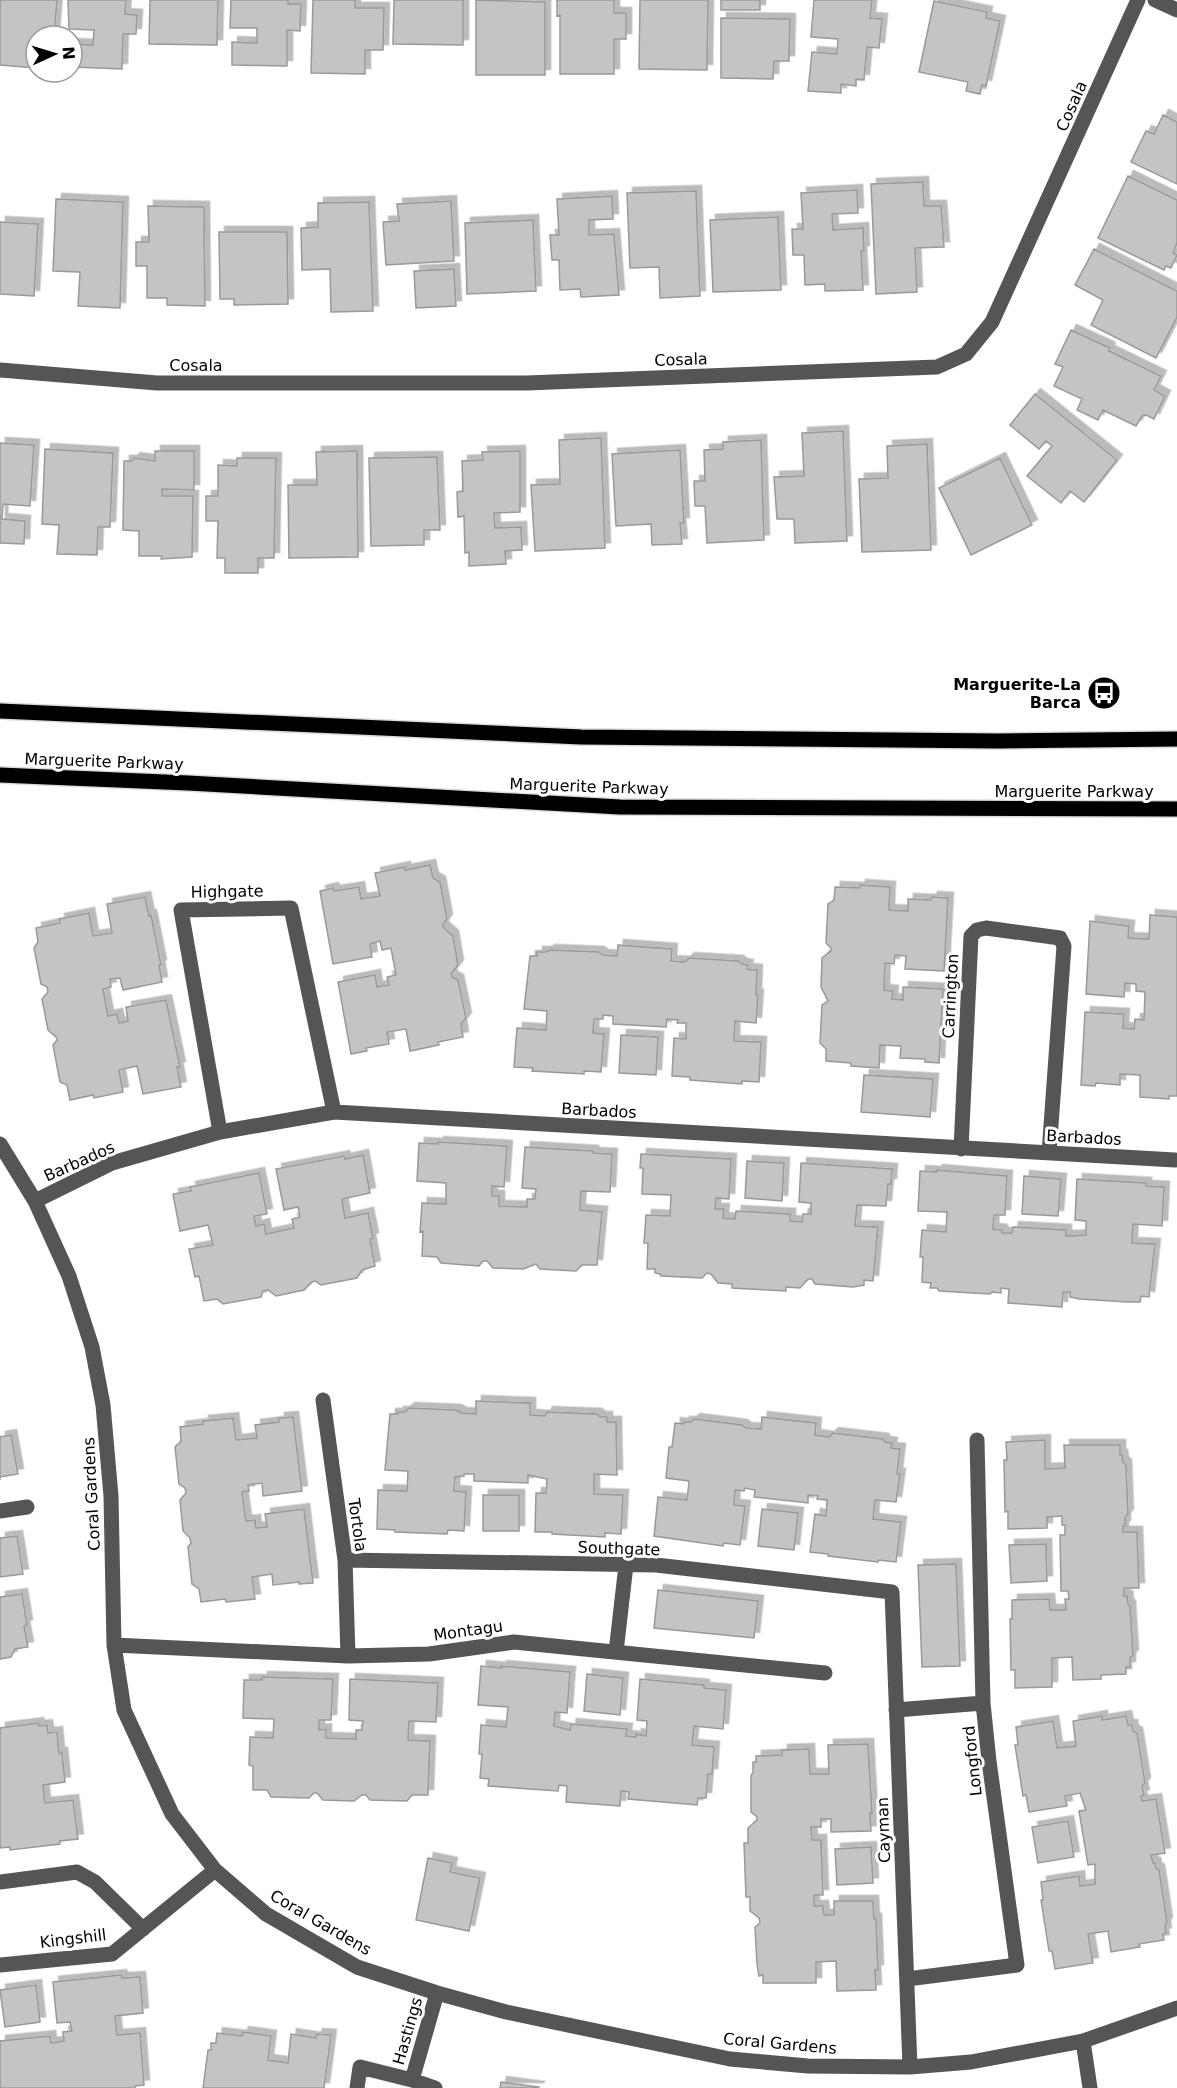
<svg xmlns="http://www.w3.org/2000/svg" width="1177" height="2088" viewBox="0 0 1177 2088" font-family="'DejaVu Sans',sans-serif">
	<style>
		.building { fill: #c4c4c4; stroke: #999; stroke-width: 1.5; filter: url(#shadow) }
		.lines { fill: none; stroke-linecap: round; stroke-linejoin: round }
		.major-casing { stroke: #dbdbdb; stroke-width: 18 }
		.minor { stroke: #555; stroke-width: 15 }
		.major { stroke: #000; stroke-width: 15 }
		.labels { text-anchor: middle; stroke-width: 6; stroke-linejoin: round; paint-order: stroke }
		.street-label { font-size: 16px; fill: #000; stroke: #fff }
		.poi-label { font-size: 16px; font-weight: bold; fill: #000; stroke: #fff; text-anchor: end }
	</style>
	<defs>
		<filter id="shadow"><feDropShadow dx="5.5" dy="-5.5" stdDeviation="0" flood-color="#0004"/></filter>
	</defs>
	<rect width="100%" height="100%" fill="#fff"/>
	<path class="building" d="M0 0H57L54 36H36V68L0 65Z
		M68 0H126L125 14 137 15 136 34H123L122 69 72 67V44L93 45 94 30 69 29Z
		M150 0H218L217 45 149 44Z
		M231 0H288V4H301L300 31 287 30V66L232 65V42L257 43V28H230Z
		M313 0H355V8H384L383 50H365V74L311 73Z
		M394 0H463V45L393 44Z
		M476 0 545 2V75H476Z
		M557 0H614V13H626V39H614V74H560V15L557 16Z
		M640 0H708L707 70 639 69Z
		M721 0H760V10H721Z
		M814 0H872L870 18 882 19 879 48 867 47 864 80 856 79V86L841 84V93L808 91 812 52 837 54 838 39 811 37Z
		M934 1 987 12 986 18 1000 21 986 86 982 85 980 94 966 91 968 82 919 72Z
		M721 18 790 19 789 61H774L773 79 721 78Z
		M1163 115 1177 122V184L1131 162 1146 131 1154 134Z
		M1128 176 1177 200V243L1173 253 1177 255 1171 268 1166 266 1164 270 1098 238Z
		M923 182 924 206H941L944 247 915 248 917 292 876 294 871 184Z
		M857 190 858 213 832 214 833 230 863 228 864 251H861L863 290 825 291V284L805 285 804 255H793L792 229H803L801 193Z
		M696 191 700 296 660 298 659 267 630 268 627 193Z
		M612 196 613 219 589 220V235L614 234 619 295 581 297 580 289 560 290 559 260H552L550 235H559L557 199Z
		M56 199 123 202 120 308 78 306 80 272 53 271Z
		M451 201 454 261 386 265 383 222 399 221 397 204Z
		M369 202 373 311 331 312 330 269 302 270 301 228 318 227V203Z
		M148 206 204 207 205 306 167 305V298H147V266H136V242H149Z
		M778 217 781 290 713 292 710 220Z
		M533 220 536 291 467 294 465 223Z
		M0 222 38 224 34 296 0 294Z
		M219 232H287L288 304 234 305V299H220Z
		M1094 249 1177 291V317L1156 358 1091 325 1103 300 1075 285Z
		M454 269 456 306 416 308 414 271Z
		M1071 330 1110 348 1109 351 1161 376 1154 390 1165 396 1154 419 1146 415 1142 416 1136 426 1103 410 1098 420 1077 410 1082 399 1054 386 1063 367 1055 364Z
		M1035 394 1117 460 1084 502 1070 491 1061 503 1027 476 1052 446 1046 441 1039 449 1010 425Z
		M843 431 847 541 795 543 794 519H777L774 477 804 476 802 433Z
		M601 438 605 548 535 551 531 485 560 484 559 440Z
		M761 440 764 540 707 543 705 506H695L694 481H705L704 450 723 449V442Z
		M0 443 34 445 30 506 3 504 2 519 25 521 24 544 0 543Z
		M927 444 931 550 862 552 859 479 888 478 887 446Z
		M45 449 113 453 110 527H98L97 555 57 554 59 525 42 524Z
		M680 450 684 523H680L682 544 652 545 651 524 616 526 612 454Z
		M155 451H194V490L162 489V496H193L192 557 161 559 162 556H139V531L123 530 124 461H132L135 458 155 461Z
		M357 451 358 557 289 558 288 485H317L316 452Z
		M520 451V512L494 513 495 528 521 527 522 550 505 551 506 564 469 566V552L465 553 464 516 458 517 457 492 463 491 462 461 483 460 482 452Z
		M437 457 440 530H424V545L371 546 369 458Z
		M237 458H276L274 558H258V573H225V558H217L218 521H206V496H218V465L237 466Z
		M1000 458 1032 525 971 555 939 488Z
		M430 865 433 878 440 882 447 919 443 925V927L453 936 458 965 451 974 452 977 458 980 466 1018 461 1024 463 1037 438 1042 439 1045 410 1051 406 1029 387 1032 389 1044 366 1048 367 1051 351 1054 338 982 375 975 377 987 389 985 387 977 396 975 391 948 382 950 380 941 370 944 372 957 333 964 320 891 333 888 334 891 359 887 361 899 380 896 375 873 405 867V870Z
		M860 885 890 887 889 910 908 911V899L931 900 932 897 948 898 944 971 905 969 906 956 895 955 894 964 885 963 884 990 893 991 892 999 903 1000V987L943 989 939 1063 925 1062V1059L900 1058 901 1046 880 1045 879 1068 851 1066V1063L826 1061V1049L820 1043 822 1005 828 1001 821 987 822 958 831 951V948L826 943 828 904 834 900 835 887 860 888Z
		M145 897 149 916 151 915 161 965H159L162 982 123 990 120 978 110 979 111 987 103 989 108 1016 117 1014 119 1023 128 1021 126 1007 166 1000 180 1067H177L181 1087 143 1094 137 1066 119 1070 123 1092 94 1098 93 1095 70 1100 67 1085 60 1082 53 1045 57 1040 56 1037 48 1030 42 999 48 992 47 987 41 984 34 948 38 942 36 928 60 923 59 919 89 913 93 936 112 933 107 904Z
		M1150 915 1177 917V1096H1169V1099L1140 1097V1075L1120 1074V1085L1096 1083 1095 1086 1081 1085 1085 1012 1124 1014 1123 1028 1134 1029 1135 1019 1144 1020 1145 992 1136 991V984L1125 983 1124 997 1086 994 1090 921 1129 926 1128 938 1149 939Z
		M618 945 672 949 671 961 685 962 689 958 738 961 742 964 748 965 747 969 757 970 756 995H758L756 1023 735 1021 734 1041 761 1042 759 1082 742 1081V1084L690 1080V1077L672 1076 674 1038 686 1039V1023H677L678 1020 667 1019 666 1027 613 1024V1016L603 1015V1019H594L593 1033 604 1034 601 1072 584 1071V1074L532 1071 533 1068 514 1067 517 1028 546 1030 547 1011 524 1009 530 956H537V952H546L550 950 599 952 603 955 617 956Z
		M621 1035 658 1037 656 1075 619 1073Z
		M864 1075 933 1079 930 1117 861 1112Z
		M438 1142 507 1146 504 1187 492 1186V1196H499V1206L527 1207V1199H535L536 1189 522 1188 525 1147 593 1151V1153L612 1154 610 1192 581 1191 580 1210 602 1212 597 1265H582L576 1271 540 1269 536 1264 523 1269 493 1268 487 1261H483L479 1266 441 1263 437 1257 422 1256 423 1231 420 1232 422 1203 446 1204V1183L417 1181 419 1143 438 1144Z
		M641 1154 731 1159 729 1199 716 1198 715 1209H724L723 1218 735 1219 736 1211 790 1214V1221L802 1222 803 1214H811V1203L799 1202 801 1163 892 1169 891 1184H888L886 1206 857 1205 855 1226 878 1227 873 1281 864 1280V1285L853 1287 815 1284 812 1279H808L800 1288 786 1287V1291L732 1288V1284L718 1283 711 1274 707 1273 702 1278 661 1276 660 1274 655 1273V1269H647L648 1243H644L646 1215 670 1216 671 1195 642 1194 643 1168H640Z
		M363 1155 370 1193 342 1199 345 1218 368 1213 373 1238 370 1239 375 1266 362 1270 357 1278 321 1285 315 1281 312 1282 304 1290 276 1296 268 1290 263 1291 261 1297 223 1304 217 1299 204 1301 199 1276 195 1277 189 1249 213 1245 208 1225 180 1231 173 1194 191 1191 190 1187 259 1173 267 1214 254 1216 256 1226 264 1224 266 1234 294 1228 292 1219 300 1217 298 1207 284 1210 276 1169 344 1156 345 1159Z
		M747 1161 784 1163 782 1201 745 1198Z
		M937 1170 1007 1176 1005 1215H994L993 1229 1002 1230V1233H1012L1013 1227 1066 1230V1236L1086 1235V1221L1075 1220 1077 1179 1146 1183V1186L1164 1187 1162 1226 1133 1224 1132 1243 1155 1244 1149 1297 1141 1296 1140 1302H1127L1080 1299 1070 1297V1292H1063L1062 1307 1008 1303 1009 1289 1001 1288V1293L992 1292 990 1294 939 1291 937 1288H930L931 1283 922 1282 923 1257H920L922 1230 946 1232 947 1212 918 1211 920 1171 937 1172Z
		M1024 1176 1061 1179 1058 1216 1022 1214Z
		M476 1401 530 1403V1415L545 1416 547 1412 597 1414 600 1417H607V1422H616L617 1475 594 1474V1494L623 1495 621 1534 605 1533V1537L552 1534V1532H535L536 1493H546L547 1479 528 1475V1483L474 1481V1474H464V1476L455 1477 454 1491 466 1492 464 1531 448 1530 447 1534 395 1532V1530L377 1529 378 1490 407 1491 408 1471 385 1470 390 1414H398V1412H405L409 1408 456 1410 461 1413 476 1414Z
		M293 1417 302 1491 263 1496 262 1483 248 1485 249 1491 242 1492 246 1521 255 1520 256 1528 267 1527 265 1514 304 1509 313 1583 299 1584V1582L273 1585 272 1574 252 1577 255 1599 226 1602 225 1599 201 1602 199 1589 192 1584 188 1547 191 1543 190 1538 183 1531 180 1500 186 1493 185 1488 179 1484 175 1447 181 1441 180 1427 203 1424V1421L233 1418 236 1440 257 1438 255 1425 279 1422V1418Z
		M762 1417 816 1423 815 1435 829 1437 833 1433 883 1439 885 1442 892 1443 891 1448 900 1449 897 1474H900L896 1502 875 1500 873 1519 901 1522 896 1562 879 1560 878 1562 828 1556V1554L810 1552 815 1514 826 1516 827 1500 817 1499 818 1496 808 1495V1503L754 1497 755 1490 745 1488 744 1491 735 1490 734 1505 745 1506 740 1545 724 1543 723 1546 654 1536 658 1497 687 1500 689 1481 666 1478 669 1447H672L675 1423 684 1424V1422H691L695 1419 742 1425 746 1428 761 1429Z
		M11 1435 18 1474 0 1477V1480V1437Z
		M1045 1440V1469L1065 1468 1064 1445H1120V1455H1122L1123 1462 1126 1465 1128 1514 1125 1518V1526H1123V1532H1137L1139 1588H1124V1596H1127L1128 1604 1130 1606 1133 1655 1130 1658V1667H1126V1674L1101 1675V1679L1073 1680 1072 1657 1052 1658V1687L1015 1688V1670H1011L1010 1619H1012V1600L1049 1599 1050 1610H1066L1065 1599H1069L1068 1591H1061L1060 1535H1065V1525H1062V1516L1047 1517V1528L1008 1529V1511L1005 1512 1004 1460H1007L1006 1442Z
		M483 1495H519V1531H483Z
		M762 1509 798 1513 794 1550 758 1546Z
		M17 1536 23 1574 0 1577V1538Z
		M1046 1544 1047 1581 1011 1583 1009 1545Z
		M956 1564 960 1666 922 1667 918 1565Z
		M658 1590 758 1601 754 1638 654 1628Z
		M22 1594 27 1625 24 1626 28 1647 15 1649 11 1657 0 1659V1597Z
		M481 1666 502 1668 501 1666 570 1672 567 1713 555 1712 554 1726 570 1730 571 1724 627 1729 626 1736 636 1737V1734L646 1736 647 1721 637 1720 640 1679 704 1685V1688L726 1690 723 1729 694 1726 692 1745 714 1747 712 1774H708L706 1798H698L697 1805 628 1799 629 1792 621 1791 620 1806 566 1802 567 1786 559 1785 558 1791 488 1786 489 1779 480 1778 482 1754H479L481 1725 506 1727 508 1707 478 1705Z
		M587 1674 623 1678 620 1715 584 1711Z
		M262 1677 333 1679 331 1720H319V1730L326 1729V1738L356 1739V1730H362L363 1721 349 1720 350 1679 438 1683 436 1722 409 1721 408 1740 430 1741 428 1795H412L407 1801 370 1800 366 1795H362L354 1801 323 1800 317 1793H314L309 1798 271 1797 267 1790H253V1766L249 1765 250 1737 273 1738 274 1719 243 1718 244 1680H262Z
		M1102 1716V1720L1126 1716 1128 1725H1132L1133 1731 1137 1733 1145 1783 1142 1786 1144 1795 1141 1796 1142 1801 1156 1799 1165 1853 1151 1855 1153 1863H1155L1156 1868 1159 1870 1167 1922 1165 1925 1166 1933 1163 1934 1164 1940 1139 1944 1140 1947 1111 1952 1108 1931 1088 1934 1093 1963 1055 1969 1052 1951H1049L1041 1900H1043L1041 1882 1079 1876 1080 1886 1095 1884V1864L1088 1865 1079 1811 1086 1810 1080 1793 1065 1796 1067 1806 1029 1812 1026 1795 1023 1796 1015 1745H1018L1016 1727 1053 1721 1057 1748 1076 1746 1073 1721Z
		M38 1723 39 1726 47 1725 48 1733 57 1732 59 1753H62L65 1782 43 1785 45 1803 73 1800 78 1839 60 1841V1844L10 1850V1847L0 1848V1728Z
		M868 1744 872 1813H870L871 1831 831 1832V1819H821V1827H811L812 1840H821L823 1895H814V1906H823L824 1915H834V1901H873L874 1919H876L878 1970H875L876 1990 837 1991 836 1961 816 1962V1983H763V1975L759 1976 757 1964 755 1927 760 1923 759 1918 750 1911V1897H746L744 1843H748V1828L757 1820V1817L751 1812V1775L753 1773V1762H756V1756L782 1755V1750L809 1749 810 1774H829L828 1745Z
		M1068 1821 1074 1857 1038 1863 1032 1827Z
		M871 1847 873 1883 837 1885 835 1849Z
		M428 1858 452 1863 450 1872 480 1878 469 1931 416 1920Z
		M121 1975 122 1978 140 1977 143 2013 115 2016 117 2035 140 2033 144 2085 135 2086V2088H0V2041L50 2036 51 2043 64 2041 63 2032 72 2031 70 2022 57 2023 53 1982Z
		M36 1985 40 2022 5 2027 0 1990Z
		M243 2032 271 2036 268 2060 288 2063 291 2034 316 2038 317 2034 331 2035 324 2088H203L208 2050H211V2043H216L217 2033 242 2036Z
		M501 2082 539 2087 538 2088H500Z"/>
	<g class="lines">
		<g class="major-casing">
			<path id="major" d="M0 711 581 737 999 741 1177 739
				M0 775 188 783 620 807 1177 809"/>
		</g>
		<path class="minor" d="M1155 0 1177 10
			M0 370 157 383H527L937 367 966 354 992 322 1138 0
			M220 1132 181 910 291 908 334 1112
			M0 1144 35 1201 69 1276 92 1347 103 1405 111 1496 114 1645 124 1710 172 1814 215 1870 266 1914 357 1967 437 1993 506 2012 730 2059 808 2066 910 2067 971 2062 1083 2041 1177 2008
			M961 1149 971 936 977 930 986 928 1060 938 1064 946 1049 1153
			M35 1201 112 1163 220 1132 334 1112 1175 1160
			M323 1400 345 1560 348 1656
			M0 1511 27 1507
			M345 1560 656 1565 892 1592 910 2067
			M114 1645 348 1656 429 1654 514 1642 825 1673
			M616 1652 626 1565
			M896 1710 983 1703
			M0 1882 77 1872 95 1882 143 1929
			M0 1965 112 1954 215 1870
			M907 1979 1017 1965 989 1761 983 1703 977 1440
			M1083 2041 1090 2088
			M412 2080 435 2088
			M357 2088 360 2067 412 2080 437 1993"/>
		<use href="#major" class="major"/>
	</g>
	<defs>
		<g id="bus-disc" transform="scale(1.725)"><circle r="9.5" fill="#000" stroke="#fff"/><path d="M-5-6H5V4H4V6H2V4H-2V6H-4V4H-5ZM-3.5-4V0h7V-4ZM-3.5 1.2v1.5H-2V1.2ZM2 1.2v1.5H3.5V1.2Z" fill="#fff"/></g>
	</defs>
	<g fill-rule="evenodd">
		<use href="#bus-disc" x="1104" y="693"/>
	</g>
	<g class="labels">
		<g class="street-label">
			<text transform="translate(1071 106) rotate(-66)" y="6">Cosala</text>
			<text transform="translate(681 359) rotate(-2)" y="6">Cosala</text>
			<text x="196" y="371">Cosala</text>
			<text transform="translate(104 761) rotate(2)" y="6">Marguerite Parkway</text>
			<text transform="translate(589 786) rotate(2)" y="6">Marguerite Parkway</text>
			<text x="1074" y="797">Marguerite Parkway</text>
			<text transform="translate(227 891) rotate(-1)" y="6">Highgate</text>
			<text transform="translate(950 996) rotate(-87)" y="6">Carrington</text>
			<text transform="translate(599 1110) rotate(3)" y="6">Barbados</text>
			<text transform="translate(1084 1137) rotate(3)" y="6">Barbados</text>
			<text transform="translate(79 1161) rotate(-24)" y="6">Barbados</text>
			<text transform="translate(91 1494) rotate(-93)" y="6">Coral Gardens</text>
			<text transform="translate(358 1525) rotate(82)" y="6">Tortola</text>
			<text transform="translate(619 1548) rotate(2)" y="6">Southgate</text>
			<text transform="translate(468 1630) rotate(-8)" y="6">Montagu</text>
			<text transform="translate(972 1761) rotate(-96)" y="6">Longford</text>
			<text transform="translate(883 1830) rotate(-92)" y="6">Cayman</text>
			<text transform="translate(321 1922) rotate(30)" y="6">Coral Gardens</text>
			<text transform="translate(73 1938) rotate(-7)" y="6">Kingshill</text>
			<text transform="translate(407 2031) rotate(-74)" y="6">Hastings</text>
			<text transform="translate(780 2043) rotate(5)" y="6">Coral Gardens</text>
		</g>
		<g class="poi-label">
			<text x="1081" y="690">Marguerite-La<tspan x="1081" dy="18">Barca</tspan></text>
		</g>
	</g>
	<g transform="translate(54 54) rotate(86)"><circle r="28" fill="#ffffff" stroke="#999999" stroke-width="1.5"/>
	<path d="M0-4.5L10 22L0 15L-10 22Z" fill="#000000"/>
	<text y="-9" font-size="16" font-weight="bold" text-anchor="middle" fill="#000000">N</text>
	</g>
</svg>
